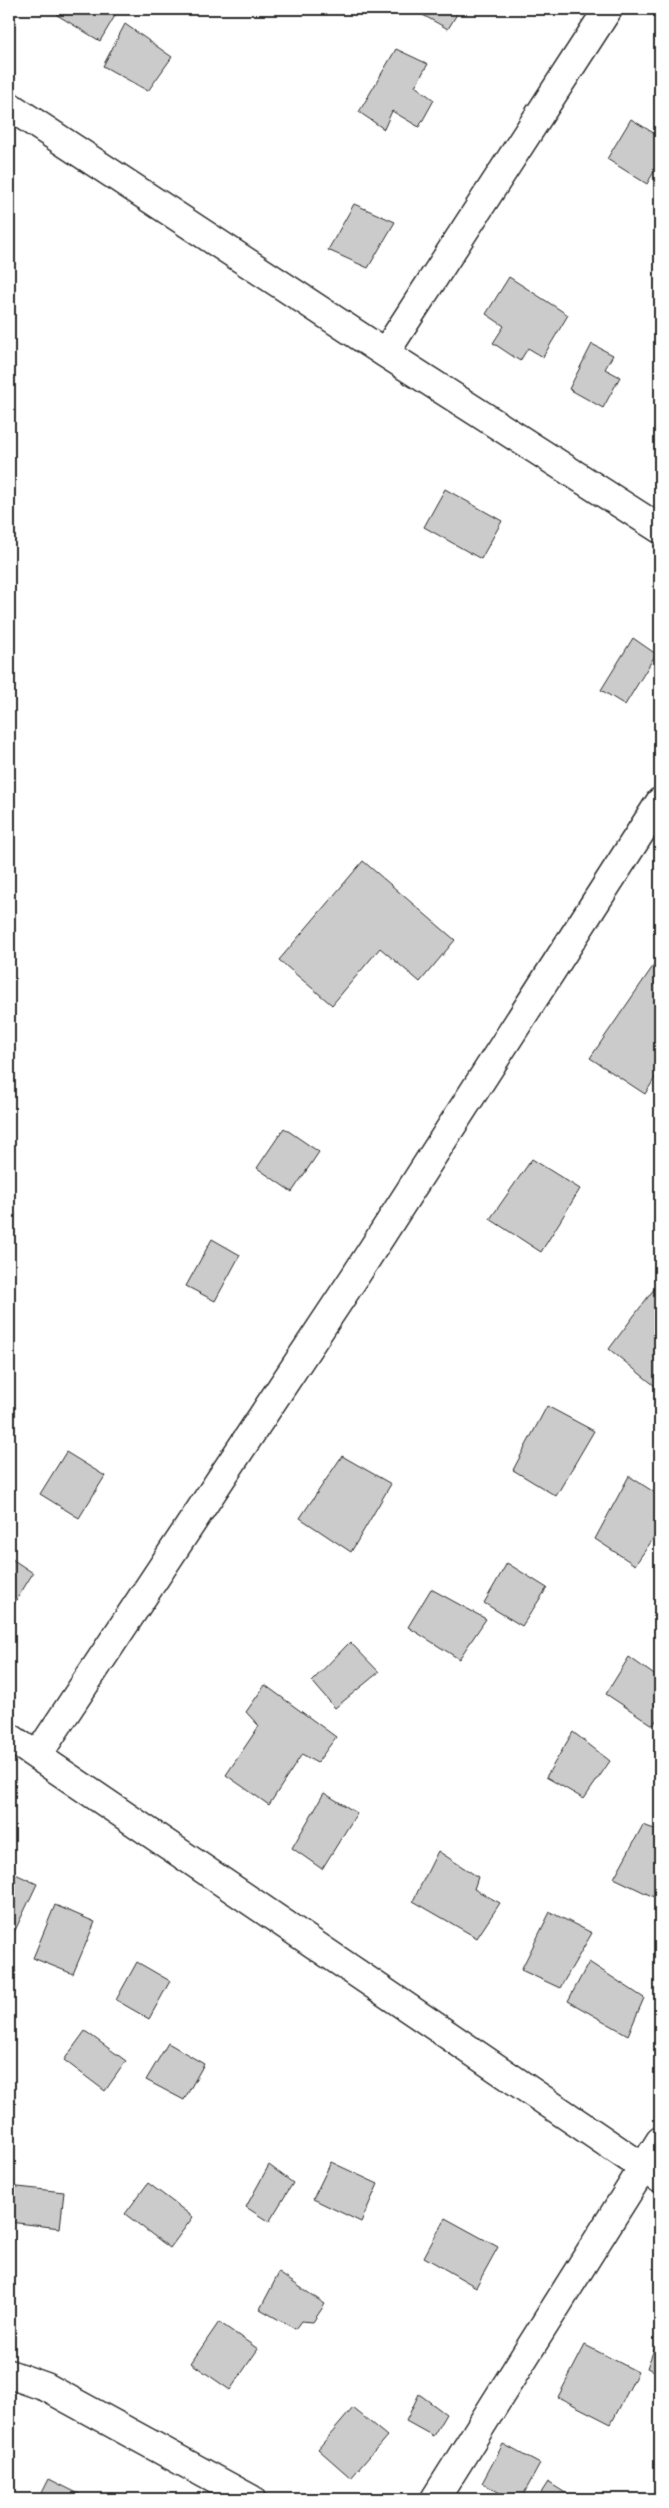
<svg xmlns="http://www.w3.org/2000/svg" width="669" height="2508" viewBox="0 0 669 2508" font-family="'Balsamiq Sans',sans-serif">
	<style>
		.building { fill: #cbcbcb; stroke: #2b2b2b }
		.lines { fill: none; stroke-linecap: round; stroke-linejoin: round }
		.street-casing { stroke: #2b2b2b; stroke-width: 31 }
		.street { stroke: #fff; stroke-width: 28 }
	</style>
	<rect width="100%" height="100%" fill="#fff"/>
	<filter id="ink" filterUnits="userSpaceOnUse"><feTurbulence type="fractalNoise" baseFrequency=".02" numOctaves="2"/><feDisplacementMap in="SourceGraphic" scale="10" xChannelSelector="R" yChannelSelector="G"/><feConvolveMatrix kernelMatrix="1 2 1 2 8 2 1 2 1" color-interpolation-filters="sRGB"/></filter>
	<g filter="url(#ink)">
		<path class="building" d="M61 9H119L100 41 57 15Z
			M412 9H460L448 29Z
			M125 24 172 57 148 91 103 66Z
			M396 49 428 64 415 86 434 100 419 127 392 111 384 129 359 112Z
			M631 119 660 137V161L647 184 607 159Z
			M354 204 395 222 368 268 328 250Z
			M509 277 568 315 543 357 528 348 520 361 493 343 504 326 486 314Z
			M592 344 613 355 605 369 620 377 603 408 569 389Z
			M445 489 502 521 481 559 424 527Z
			M633 638 656 654 625 705 601 690Z
			M363 861 455 940 420 982 380 948 332 1005 279 960Z
			M656 962 660 964V1070L645 1094 590 1058Z
			M284 1128 319 1152 292 1192 257 1168Z
			M532 1159 580 1189 541 1252 490 1219Z
			M212 1239 240 1255 215 1301 186 1286Z
			M660 1281V1390L609 1349Z
			M547 1406 594 1431 556 1496 513 1470Z
			M66 1452 105 1476 79 1518 40 1494Z
			M342 1456 391 1484 351 1552 300 1518Z
			M629 1476 660 1496V1529L635 1565 595 1539Z
			M9 1557 33 1573 9 1612Z
			M507 1563 547 1588 522 1626 484 1603Z
			M431 1589 486 1619 459 1659 408 1627Z
			M350 1642 379 1672 335 1708 312 1681Z
			M629 1657 660 1679V1715L653 1725 606 1694Z
			M265 1685 336 1737 317 1763 302 1754 269 1805 226 1775 259 1726 246 1712Z
			M573 1732 610 1761 584 1799 546 1777Z
			M324 1793 357 1813 322 1869 292 1848Z
			M643 1825 660 1831V1900L614 1878Z
			M438 1851 478 1877 474 1889 500 1903 477 1938 413 1901Z
			M9 1871 37 1884 10 1941H9Z
			M55 1905 95 1922 73 1974 33 1958Z
			M550 1912 592 1933 560 1988 521 1970Z
			M137 1962 170 1981 149 2019 116 2000Z
			M589 1962 644 1998 628 2035 568 2001Z
			M85 2031 126 2061 105 2091 64 2060Z
			M168 2043 204 2064 184 2100 146 2080Z
			M331 2162 378 2184 361 2222 313 2199Z
			M269 2165 293 2183 269 2222 246 2207Z
			M148 2183 193 2217 170 2248 125 2214Z
			M9 2186 64 2192 60 2228 9 2222Z
			M445 2218 498 2247 476 2287 424 2257Z
			M279 2273 325 2304 313 2322 301 2321 295 2329 260 2309Z
			M219 2322 258 2349 230 2390 191 2363Z
			M660 2333V2373L647 2368Z
			M585 2345 638 2372 611 2424 558 2397Z
			M419 2394 446 2414 433 2436 406 2421Z
			M353 2408 387 2436 351 2478 318 2449Z
			M503 2444 540 2464 521 2499H511L482 2483Z
			M49 2479 89 2499H39Z
			M548 2482 575 2499H537Z"/>
		<g class="lines">
			<g class="street-casing">
				<path id="street" d="M9 106 385 353 660 529
					M385 353 608 9
					M9 1737 660 2179
					M37 1756 354 1278 660 802
					M9 2374 46 2387 251 2499
					M435 2499 660 2141"/>
			</g>
			<use href="#street" class="street"/>
		</g>
	</g>
	<rect width="669" height="2508" fill="none" stroke="#fff" stroke-width="30"/>
	<rect x="15" y="15" width="639" height="2478" fill="none" stroke="#2b2b2b" stroke-width="2" filter="url(#ink)"/>
</svg>
